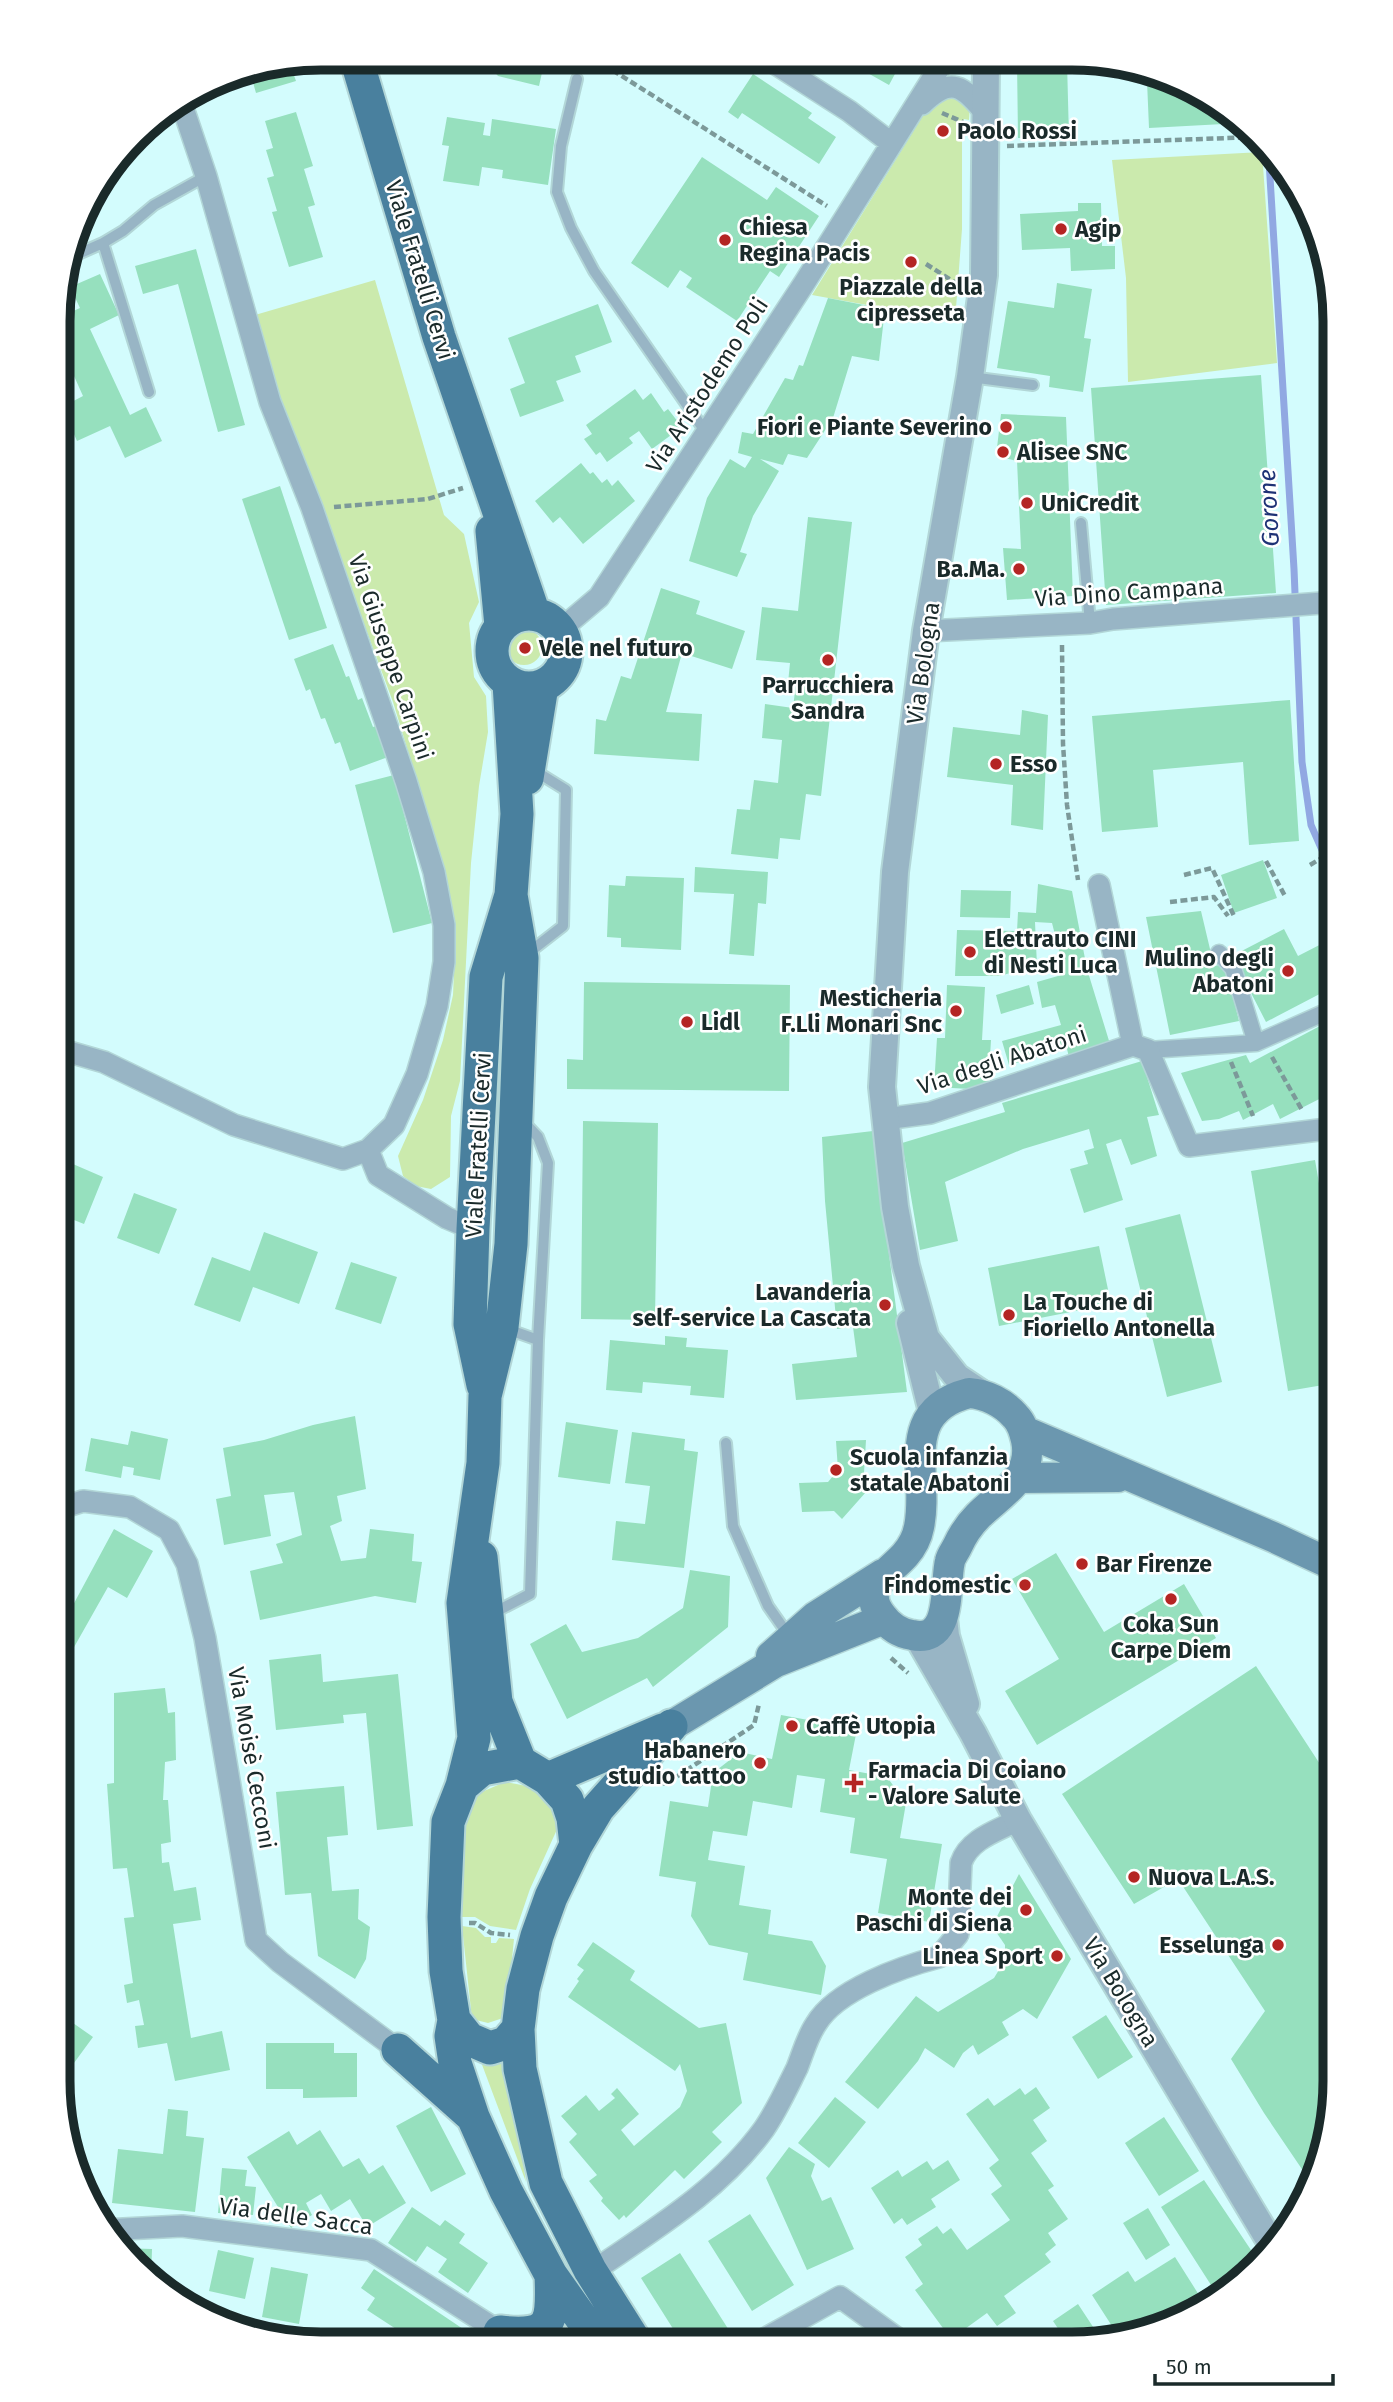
<svg xmlns="http://www.w3.org/2000/svg" width="1393" height="2402" viewBox="0 0 1393 2402" font-family="'Fira Sans',sans-serif">
	<style>
		.green { fill: #cbeaad }
		.lines { fill: none; stroke-linecap: round; stroke-linejoin: round }
		.stream { stroke: #91a8e2; stroke-width: 7 }
		.building { fill: #96e0be }
		.service-casing { stroke: #b2d6d7; stroke-width: 14 }
		.pedestrian-casing { stroke: #b2d6d7; stroke-width: 19 }
		.minor-casing { stroke: #b2d6d7; stroke-width: 24 }
		.tertiary-casing { stroke: #b2d6d7; stroke-width: 30 }
		.secondary-casing { stroke: #b2d6d7; stroke-width: 33 }
		.primary-casing { stroke: #b2d6d7; stroke-width: 37 }
		.path { stroke: #7c9999; stroke-width: 4.5; stroke-dasharray: 7 3.5; stroke-linecap: butt }
		.service { stroke: #98b5c5; stroke-width: 10 }
		.pedestrian { stroke: #98b5c5; stroke-width: 16 }
		.minor { stroke: #98b5c5; stroke-width: 21 }
		.tertiary { stroke: #98b5c5; stroke-width: 26 }
		.secondary { stroke: #6b97af; stroke-width: 30 }
		.primary { stroke: #49809e; stroke-width: 33 }
		.poi-dot { fill: #b42523; stroke: #fff; stroke-width: 2.5 }
		.labels { text-anchor: middle; stroke-width: 5; stroke-linejoin: round; paint-order: stroke }
		.poi-label { font-size: 23px; font-weight: bold; fill: #1a2a2a; stroke: #fff; text-anchor: start }
		.street-label { font-size: 23px; fill: #1a2a2a; stroke: #fff }
		.water-label { font-size: 24px; font-style: italic; fill: #1e3275; stroke: #fff }
		.rim { fill: none; stroke: #1a2a2a; stroke-width: 9 }
	</style>
	<rect width="100%" height="100%" fill="#d3fcfd"/>
	<path class="green" d="M947 92 970 105 969 120 964 119 962 126V229L955 321 812 295 932 101Z
		M1262 152 1277 363 1128 382 1126 278 1112 160Z
		M375 280 444 515 464 534 479 602 469 623 474 677 486 696 488 732 479 786 471 863 460 1081 451 1116 450 1177 431 1189 416 1186 403 1176 398 1156 423 1100 443 1040 453 995 455 952 453 923 444 869 393 702 281 400 255 315Z
		M506 647a18 18 0 1 1 36 0a18 18 0 1 1-36 0Z
		M505 1782C540 1787 545 1793 559 1825L530 1889 516 1930 490 1926 475 1917H461L465 1819 477 1794Z
		M462 1926 476 1928 485 1937H491V1943H496L499 1938 514 1939 506 2017 488 2023 472 2019Z
		M508 2061 526 2182 481 2062Z"/>
	<g class="lines">
		<path class="stream" d="M1269 161 1294 569 1302 762 1311 825 1322 850"/>
	</g>
	<path class="building" d="M476 59H555L552 71 543 68 539 86 498 76 484 60 476 64Z
		M857 61H902L889 85 857 67Z
		M1017 62H1067L1069 138H1018Z
		M290 64 296 81 256 93 250 72Z
		M753 74 812 113 808 118 836 137 819 164 742 113 738 119 728 112Z
		M1158 75 1188 85 1242 120V123L1149 128 1147 81H1159Z
		M296 112 313 166 304 169 315 205 308 207 323 257 289 267 272 212 277 211 267 178 274 176 266 150 273 148 265 121Z
		M447 117 485 123 483 135 490 136 492 119 556 129 548 185 502 178 503 170 482 167 479 186 443 181 449 146 442 145Z
		M702 157 767 200 776 187 819 216 779 277 770 271 737 321 686 287 692 278 680 270 668 288 631 263Z
		M1078 203H1101L1102 246H1115V269L1071 271 1070 248 1022 250 1020 214 1078 211Z
		M196 249 245 425 218 432 178 284 143 294 135 266Z
		M100 274 119 315 90 329 130 415 146 407 162 441 125 458 110 426 77 441 62 407 83 396 65 356 60 358V317L80 308 70 287Z
		M1057 283 1092 289 1084 338 1091 339 1083 392 1049 387 1050 376 997 368 1008 301 1054 308Z
		M828 298 885 309 879 361 852 356 833 418 807 458 788 454 783 465 760 459 779 471 753 516 740 552 747 554 737 577 689 561 707 498 730 459 745 468 752 457 738 453 742 432 753 434 785 378 793 380 799 365 803 366Z
		M598 304 612 342 575 356 581 372 556 381 564 401 520 417 510 389 525 383 508 338Z
		M1261 375 1276 593 1106 605 1091 388Z
		M635 389 643 400 651 393 664 412 668 409 682 427 652 449 639 431 629 438 633 443 607 462 600 452 596 455 584 439 592 434 586 425Z
		M1001 414 1066 417 1073 596 1007 600 1003 548 1021 549 1017 461 996 456Z
		M581 463 590 474 593 472 602 483 607 479 612 486 618 480 635 501 583 544 560 517 553 523 535 501Z
		M280 486 327 628 289 640 242 499Z
		M808 517 852 522 821 796 806 794 800 840 780 838 778 859 731 854 737 809 750 810 754 780 778 783 782 740 762 738 765 704 793 708 796 683H788L790 663 756 660 762 607 798 611Z
		M661 588 700 601 696 614 745 631 732 669 682 653 666 712 702 714 699 761 594 754 596 719 606 721 621 676 631 679Z
		M333 644 346 677 349 676 358 700 362 698 373 727 376 726 388 757 350 771 340 742 335 744 325 718 321 719 310 689 306 691 294 659Z
		M1290 700 1299 841 1249 845 1243 762 1153 770 1158 827 1102 832 1092 716Z
		M1022 710 1048 715 1043 830 1011 825 1013 785 947 777 953 727 1020 735Z
		M394 775 432 923 393 933 355 785Z
		M1335 775V799L1328 801 1323 778Z
		M1263 860 1277 898 1234 913 1221 875Z
		M695 867 768 872 766 904 758 903 754 956 729 954 734 894 694 892Z
		M626 876 684 878 681 950 621 947V938L607 937 609 885 625 886Z
		M1038 884 1072 891 1087 969 1110 1044 1069 1057 1067 1049 1009 1065 1002 1041 1061 1025 1055 1005 1042 1008 1037 982 1065 974 1052 923 1035 922 1037 966 999 976H955L957 930 1017 931 1018 912 1036 913Z
		M961 890 1011 891 1010 918 960 917Z
		M1201 911 1214 966 1225 964 1239 1021 1170 1035 1146 917Z
		M1284 929 1298 956 1335 937V986L1266 1022 1232 956Z
		M584 982 790 985 789 1091 567 1089V1059L583 1060Z
		M947 985 985 987 982 1040H991L988 1090 934 1087 937 1038H945Z
		M1029 985 1034 1004 1001 1014 996 995Z
		M1335 1018V1091L1280 1119 1273 1104 1243 1120 1239 1111 1219 1119 1202 1121 1181 1073 1246 1055 1250 1063Z
		M1142 1061 1159 1115 1147 1117 1157 1156 1131 1165 1121 1139 1106 1144 1123 1200 1084 1213 1070 1169 1088 1164 1084 1151 1094 1148 1089 1129 1023 1149 945 1182 958 1241 920 1250 902 1143 1005 1112 1002 1103Z
		M583 1121 658 1123 655 1320 581 1319Z
		M873 1131 907 1392 796 1400 792 1364 857 1357 853 1327 837 1329 825 1201 822 1137Z
		M59 1158 103 1177 84 1224 59 1214Z
		M1315 1160 1335 1277V1383L1288 1391 1251 1171Z
		M134 1193 177 1209 159 1254 117 1238Z
		M1180 1214 1222 1382 1167 1397 1125 1228Z
		M264 1232 318 1252 299 1304 253 1287 240 1322 194 1305 212 1257 250 1271Z
		M1099 1246 1111 1304 999 1326 988 1268Z
		M351 1262 397 1277 381 1324 335 1309Z
		M665 1336 687 1338 686 1347 728 1350 724 1398 690 1395 691 1386 643 1382 642 1393 606 1390 610 1340 665 1345Z
		M355 1416 366 1489 337 1496 342 1521 330 1526 341 1561 366 1558 370 1529 414 1534 412 1561 422 1562 416 1603 375 1596 260 1620 250 1571 283 1563 276 1544 302 1535 294 1492 264 1495 271 1536 224 1545 216 1499 231 1496 223 1448 264 1440 313 1425Z
		M566 1422 618 1430 610 1484 558 1477Z
		M131 1431 168 1439 160 1480 133 1475 134 1468 123 1466 121 1478 85 1471 91 1438 128 1445Z
		M632 1432 685 1439 684 1450 698 1452 684 1568 612 1560 616 1521 645 1524 650 1486 625 1483Z
		M866 1440 864 1473 874 1483 842 1519 834 1511 802 1512 799 1483 828 1482 838 1470 836 1441Z
		M114 1529 153 1551 127 1598 108 1587 73 1649 58 1641V1633Z
		M1056 1553 1104 1632 1184 1584 1216 1638 1037 1745 1005 1691 1059 1659 1012 1579Z
		M690 1570 730 1576 728 1627 653 1687 647 1678 567 1719 530 1644 566 1624 582 1652 638 1638 683 1608Z
		M321 1654 323 1682 398 1674 413 1826 377 1830 366 1713 343 1715 344 1723 276 1730 269 1660Z
		M1256 1666 1331 1781 1335 1778V2099L1321 2166 1312 2184 1264 2113 1231 2059 1265 2011 1178 1879 1134 1904 1062 1794Z
		M165 1688 168 1713 175 1712 176 1760 165 1762 163 1800H168L171 1842 161 1844 162 1863 169 1862 174 1891 196 1887 201 1920 173 1924 181 1976 191 2038 222 2031 230 2070 175 2081 167 2043 138 2048 135 2026 144 2025 139 2000 127 2003 124 1985 133 1983 124 1918 134 1917 127 1868 113 1869 107 1784 114 1783V1693Z
		M781 1715 857 1729 849 1770 887 1777 906 1803 900 1838 942 1844 929 1922 878 1913 887 1859 850 1853 855 1818 820 1812 825 1779 797 1775 792 1808 753 1801 747 1836 713 1831 708 1860 745 1866 739 1905 771 1910 768 1934 812 1941 826 1966 821 1995 743 1980 748 1953 709 1945 691 1916 696 1882 659 1876 670 1801 708 1807 713 1773 740 1752 772 1759Z
		M344 1786 348 1835 327 1837 332 1891 359 1889 358 1919 370 1927 366 1959 355 1979 318 1956 311 1893 285 1895 276 1792Z
		M1019 1874 1071 1959 1037 2019 1023 2009 1002 2022 1009 2035 978 2055 973 2045 963 2053 954 2068 925 2048 918 2061 878 2109 845 2082 916 1996 938 2012 994 1978 1005 1960V1945L992 1926Z
		M593 1942 635 1971 630 1980 699 2028 726 2023 742 2103 712 2132 722 2142 684 2179 675 2170 626 2218 624 2215 619 2220 601 2201 603 2198 589 2181 597 2175 569 2142 577 2134 561 2116 586 2095 599 2111 615 2098 611 2094 617 2088 639 2114 621 2130 634 2146 680 2107 687 2091 680 2064 675 2071 568 1997 579 1981 577 1979 584 1970 577 1965Z
		M71 1995 73 2023 93 2037 63 2078 58 2074V1997Z
		M1106 2015 1133 2057 1098 2079 1072 2037Z
		M266 2043H334V2053H357V2097L303 2098V2089H266Z
		M1036 2087 1050 2108 1033 2120 1047 2141 1031 2153 1054 2186 1048 2190 1068 2219 1048 2233 1056 2245 1045 2254 1051 2262 1004 2296 1016 2313 997 2326 987 2313 951 2339 915 2290 923 2284 905 2257 922 2245 918 2239 937 2226 943 2234 951 2228 967 2250 1010 2220 991 2194 1002 2186 989 2168 999 2160 966 2114 988 2098 994 2106 1020 2088 1025 2095Z
		M835 2097 866 2122 829 2168 798 2143Z
		M431 2107 466 2174 431 2192 396 2126Z
		M168 2109 188 2111 186 2136 204 2138 195 2212 112 2203 118 2149 163 2154Z
		M1164 2117 1199 2171 1159 2196 1125 2143Z
		M320 2130 343 2167 359 2158 369 2174 383 2165 406 2203 367 2227 350 2199 331 2211 321 2194 306 2203 312 2215 291 2228 247 2157 289 2131 297 2145Z
		M789 2147 815 2164 811 2176 822 2201 831 2197 854 2249 807 2270 766 2178Z
		M948 2160 960 2180 931 2199 936 2207 907 2225 902 2218 894 2224 871 2188 898 2170 902 2177 927 2161 933 2170Z
		M222 2168 247 2170 245 2186 256 2187 253 2215 218 2213Z
		M1204 2180 1255 2256 1211 2285 1161 2207Z
		M412 2207 440 2226 445 2220 465 2234 459 2243 488 2263 468 2293 438 2272 447 2259 427 2246 416 2262 388 2243Z
		M1148 2208 1170 2245 1146 2260 1123 2223Z
		M750 2214 794 2285 752 2311 708 2241Z
		M121 2248 152 2249 151 2280Z
		M218 2250 254 2258 245 2299 209 2291Z
		M680 2253 732 2335 718 2343H682L641 2278Z
		M1175 2257 1199 2295 1140 2333 1119 2337 1092 2295 1128 2271 1135 2282Z
		M271 2267 308 2274 299 2324 262 2317Z
		M374 2269 478 2339 475 2342H416L367 2310 375 2298 361 2288Z
		M1078 2304 1101 2339 1072 2344H1040L1059 2330 1053 2321Z"/>
	<g class="lines">
		<g class="service-casing">
			<path id="service" d="M577 79 561 146 557 192 571 228 594 271 707 434
				M103 243 149 392
				M69 258 103 243 123 231 154 205 206 176
				M970 377 1033 385
				M1081 523 1090 623
				M527 954 563 926 566 790 532 769
				M504 1328 538 1340
				M726 1443 733 1526 768 1606 789 1636
				M491 1614 530 1594 538 1340 548 1163 538 1137 522 1120"/>
		</g>
		<g class="pedestrian-casing">
			<path id="pedestrian" d="M1219 953 1233 968 1256 1043
				M1148 1050 1256 1043 1335 1008"/>
		</g>
		<g class="minor-casing">
			<path id="minor" d="M771 61 849 111 891 143
				M922 104C951 76 963 85 986 114
				M560 630 599 597 805 282 943 62
				M926 631 1090 623 1113 619 1335 602
				M1099 885 1133 1045
				M59 1049 104 1062 234 1125 343 1159 368 1150 394 1125 417 1074 437 1006 444 962V925L434 872 406 781 312 508 270 402 206 176 181 102
				M885 1119 930 1113 1133 1045 1148 1050 1189 1146 1335 1128
				M368 1150 378 1175 447 1218 473 1229
				M58 1509 83 1501 130 1507 169 1530 187 1564 205 1638 256 1940 280 1962 398 2050
				M104 2230 182 2226 371 2250 500 2332
				M590 2270 602 2265C661 2225 722 2187 764 2129 777 2110 787 2088 797 2068 803 2053 807 2037 816 2024 836 1990 901 1967 939 1957L958 1934 961 1863C969 1839 997 1831 1018 1820
				M757 2343 840 2297 905 2344"/>
		</g>
		<g class="tertiary-casing">
			<path id="tertiary" d="M910 1323 932 1412
				M981 1393 957 1377 926 1338 906 1266 895 1207 882 1087 895 872 926 631 970 377 984 275 986 62
				M944 1618 946 1636 966 1704
				M917 1636 973 1733 1018 1820 1274 2248"/>
		</g>
		<g class="secondary-casing">
			<path id="secondary" d="M969 1393C986 1394 1004 1403 1015 1416 1022 1423 1024 1431 1026 1440 1034 1478 1001 1493 978 1516 970 1524 962 1536 957 1547 955 1551 951 1556 950 1561 944 1584 954 1644 912 1635 899 1633 890 1627 882 1616 859 1588 889 1573 905 1555 912 1547 917 1538 919 1527 930 1474 896 1412 969 1393Z
				M1024 1431 1273 1537 1335 1566
				M1020 1478 1118 1477
				M771 1656 815 1617 883 1574
				M671 1726 776 1662 884 1619"/>
		</g>
		<g class="primary-casing">
			<path id="primary" d="M356 58 439 337 534 614
				M492 531 501 626
				M492 651a37 37 0 1 1 74 0a37 37 0 1 1-74 0Z
				M527 778 542 686
				M483 1385 470 1324 473 1229 486 977 511 895 517 814 509 683
				M481 1557 496 1702 520 1762
				M548 1779 663 1730
				M462 1786 474 1738 463 1603 483 1463 485 1396 502 1327 511 1244 522 958 511 895
				M576 1845 598 1808 671 1726
				M454 2020 451 2036 455 2063 473 2117 506 2191 551 2275 599 2343
				M518 2029 506 2043 490 2048 469 2039 454 2020 446 1971 444 1917 448 1822 462 1786 482 1769 520 1762 548 1779 567 1800 573 1818 576 1845 551 1897 537 1936 523 1989 518 2029 520 2069 546 2183 590 2270 636 2343
				M398 2050 472 2116
				M500 2332C553 2338 553 2322 551 2275"/>
		</g>
		<path class="path" d="M595 59 827 206
			M942 113 963 122
			M1007 146 1258 137
			M926 264 959 285
			M334 507 428 499 463 488
			M1062 645 1063 744 1067 805 1078 880
			M1266 861 1285 896
			M1310 865 1335 850
			M1184 875 1212 868 1234 916
			M1170 902 1214 897 1228 916
			M1326 1033 1335 1055
			M1272 1057 1302 1110
			M1231 1062 1253 1116
			M891 1658 908 1673
			M659 1782 666 1784 754 1725 759 1704
			M469 1923H475L491 1933 510 1935"/>
		<use href="#service" class="service"/>
		<use href="#pedestrian" class="pedestrian"/>
		<use href="#minor" class="minor"/>
		<use href="#tertiary" class="tertiary"/>
		<use href="#secondary" class="secondary"/>
		<use href="#primary" class="primary"/>
	</g>
	<g class="poi-dot">
		<circle cx="943" cy="131" r="7"/>
		<circle cx="1061" cy="229" r="7"/>
		<circle cx="725" cy="240" r="7"/>
		<circle cx="911" cy="262" r="7"/>
		<circle cx="1006" cy="427" r="7"/>
		<circle cx="1003" cy="452" r="7"/>
		<circle cx="1027" cy="503" r="7"/>
		<circle cx="1019" cy="569" r="7"/>
		<circle cx="525" cy="648" r="7"/>
		<circle cx="828" cy="660" r="7"/>
		<circle cx="996" cy="764" r="7"/>
		<circle cx="970" cy="952" r="7"/>
		<circle cx="1288" cy="971" r="7"/>
		<circle cx="956" cy="1011" r="7"/>
		<circle cx="687" cy="1022" r="7"/>
		<circle cx="885" cy="1305" r="7"/>
		<circle cx="1009" cy="1315" r="7"/>
		<circle cx="836" cy="1470" r="7"/>
		<circle cx="1082" cy="1564" r="7"/>
		<circle cx="1025" cy="1585" r="7"/>
		<circle cx="1171" cy="1599" r="7"/>
		<circle cx="792" cy="1726" r="7"/>
		<circle cx="760" cy="1763" r="7"/>
		<path d="M850.5 1772.5h7v7h7v7h-7v7h-7v-7h-7v-7h7z"/>
		<circle cx="1134" cy="1877" r="7"/>
		<circle cx="1026" cy="1910" r="7"/>
		<circle cx="1278" cy="1945" r="7"/>
		<circle cx="1057" cy="1956" r="7"/>
	</g>
	<g class="labels">
		<g class="poi-label">
			<text x="957" y="139">Paolo Rossi</text>
			<text x="739" y="235">Chiesa<tspan x="739" dy="26">Regina Pacis</tspan></text>
			<text x="1075" y="237">Agip</text>
			<text x="911" y="295" text-anchor="middle">Piazzale della<tspan x="911" dy="26">cipresseta</tspan></text>
			<text x="992" y="435" text-anchor="end">Fiori e Piante Severino</text>
			<text x="1017" y="460">Alisee SNC</text>
			<text x="1041" y="511">UniCredit</text>
			<text x="1005" y="577" text-anchor="end">Ba.Ma.</text>
			<text x="539" y="656">Vele nel futuro</text>
			<text x="828" y="693" text-anchor="middle">Parrucchiera<tspan x="828" dy="26">Sandra</tspan></text>
			<text x="1010" y="772">Esso</text>
			<text x="984" y="947">Elettrauto CINI<tspan x="984" dy="26">di Nesti Luca</tspan></text>
			<text x="1274" y="966" text-anchor="end">Mulino degli<tspan x="1274" dy="26">Abatoni</tspan></text>
			<text x="942" y="1006" text-anchor="end">Mesticheria<tspan x="942" dy="26">F.Lli Monari Snc</tspan></text>
			<text x="701" y="1030">Lidl</text>
			<text x="871" y="1300" text-anchor="end">Lavanderia<tspan x="871" dy="26">self-service La Cascata</tspan></text>
			<text x="1023" y="1310">La Touche di<tspan x="1023" dy="26">Fioriello Antonella</tspan></text>
			<text x="850" y="1465">Scuola infanzia<tspan x="850" dy="26">statale Abatoni</tspan></text>
			<text x="1096" y="1572">Bar Firenze</text>
			<text x="1011" y="1593" text-anchor="end">Findomestic</text>
			<text x="1171" y="1632" text-anchor="middle">Coka Sun<tspan x="1171" dy="26">Carpe Diem</tspan></text>
			<text x="806" y="1734">Caffè Utopia</text>
			<text x="746" y="1758" text-anchor="end">Habanero<tspan x="746" dy="26">studio tattoo</tspan></text>
			<text x="868" y="1778">Farmacia Di Coiano<tspan x="868" dy="26">- Valore Salute</tspan></text>
			<text x="1148" y="1885">Nuova L.A.S.</text>
			<text x="1012" y="1905" text-anchor="end">Monte dei<tspan x="1012" dy="26">Paschi di Siena</tspan></text>
			<text x="1264" y="1953" text-anchor="end">Esselunga</text>
			<text x="1043" y="1964" text-anchor="end">Linea Sport</text>
		</g>
		<g class="street-label">
			<text transform="translate(420 270) rotate(73)" y="8">Viale Fratelli Cervi</text>
			<text transform="translate(707 385) rotate(-57)" y="8">Via Aristodemo Poli</text>
			<text transform="translate(1129 592) rotate(-4)" y="8">Via Dino Campana</text>
			<text transform="translate(391 657) rotate(71)" y="8">Via Giuseppe Carpini</text>
			<text transform="translate(923 663) rotate(-82)" y="8">Via Bologna</text>
			<text transform="translate(1002 1060) rotate(-18)" y="8">Via degli Abatoni</text>
			<text transform="translate(478 1145) rotate(-87)" y="8">Viale Fratelli Cervi</text>
			<text transform="translate(252 1758) rotate(80)" y="8">Via Moisè Cecconi</text>
			<text transform="translate(1121 1992) rotate(59)" y="8">Via Bologna</text>
			<text transform="translate(296 2216) rotate(8)" y="8">Via delle Sacca</text>
		</g>
		<g class="water-label">
			<text transform="translate(1269 508) rotate(-93)" y="8">Gorone</text>
		</g>
	</g>
	<path d="M0 0H1393V2402H0ZM321 70H1072A251 251 0 0 1 1323 321V2081A251 251 0 0 1 1072 2332H321A251 251 0 0 1 70 2081V321A251 251 0 0 1 321 70Z" fill="#fff" fill-rule="evenodd"/>
	<path class="rim" d="M321 70H1072A251 251 0 0 1 1323 321V2081A251 251 0 0 1 1072 2332H321A251 251 0 0 1 70 2081V321A251 251 0 0 1 321 70Z"/>
	<path d="M1155 2374v10h178v-10" fill="none" stroke="#1a2a2a" stroke-width="3.5"/>
	<text x="1166" y="2374" font-size="21" fill="#1a2a2a" stroke="#ffffff" stroke-width="5" paint-order="stroke">50 m</text>
</svg>
